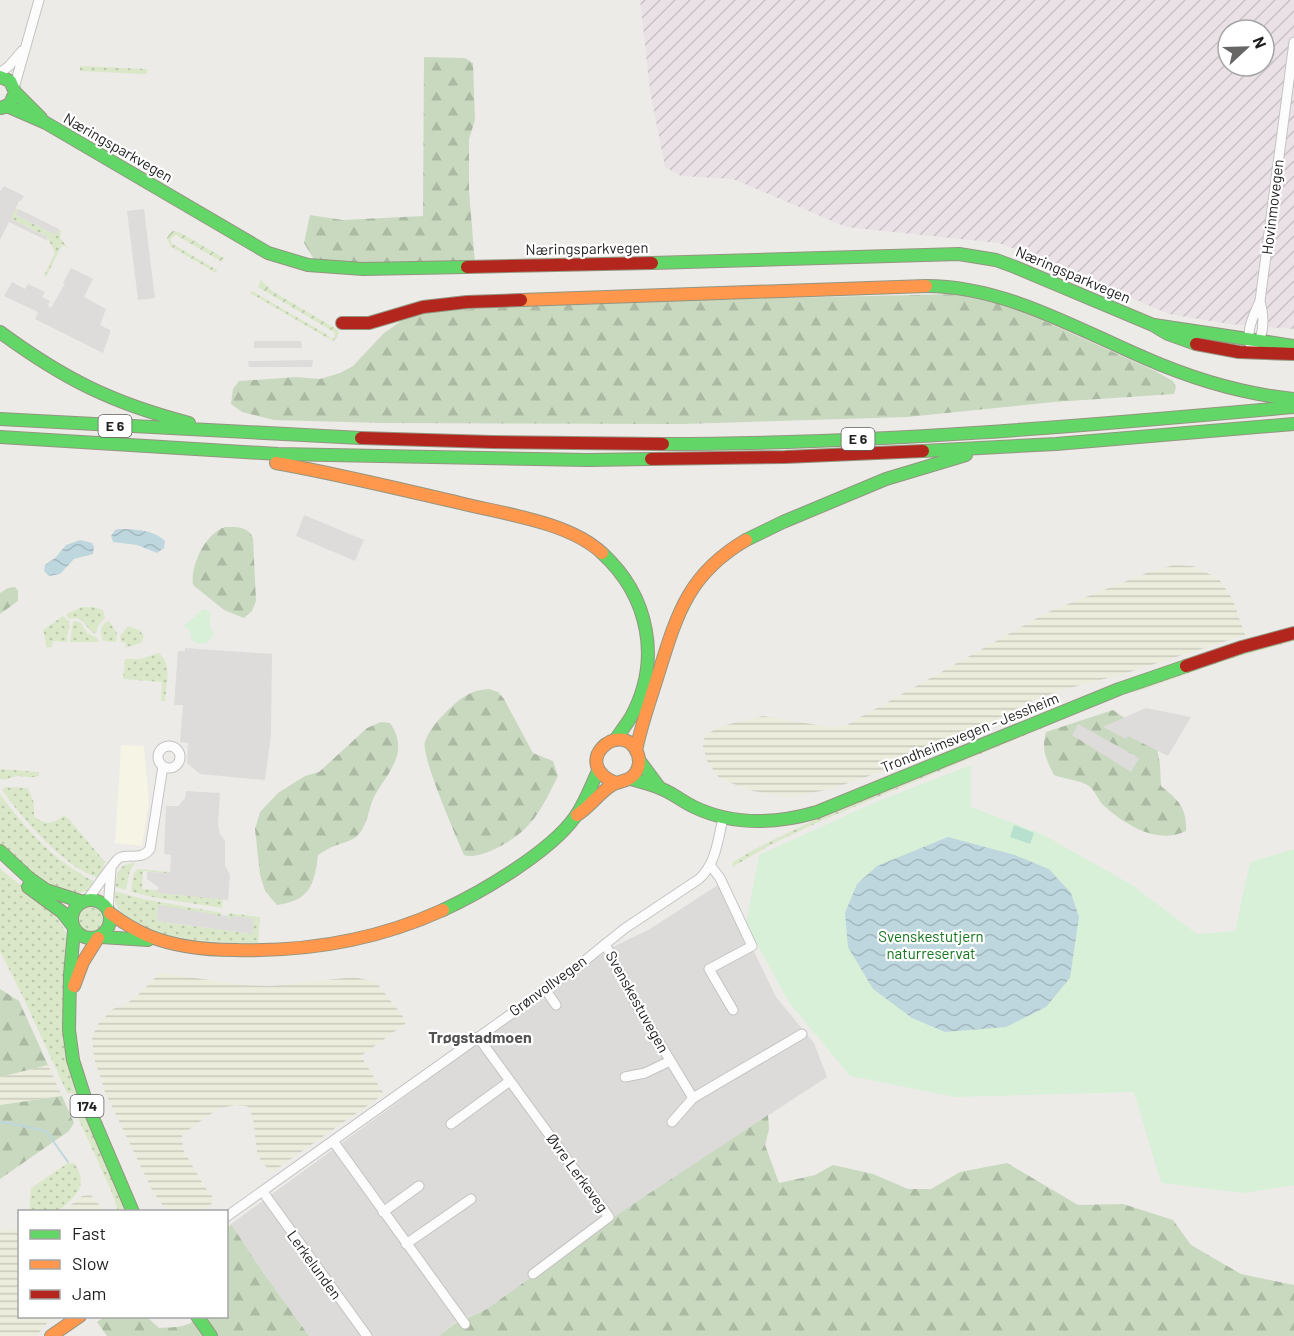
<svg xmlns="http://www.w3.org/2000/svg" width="1294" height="1336" viewBox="0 0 1294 1336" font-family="Barlow,sans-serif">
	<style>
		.residential { fill: #dcdbd9 }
		.industrial { fill: url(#industrial-furrows); fill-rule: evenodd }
		.education { fill: #f5f4e5 }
		.farmland { fill: url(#farmland-rules) }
		.grass { fill: url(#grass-dots) }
		.forest { fill: url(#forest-firs) }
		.park { fill: #d8f0d8 }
		.garden { fill: url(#garden-furrows) }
		.pitch { fill: #b7e0cf }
		.parking { fill: #dddcdb }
		.water { fill: url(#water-waves) }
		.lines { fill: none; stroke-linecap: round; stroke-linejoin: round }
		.stream { stroke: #bed7de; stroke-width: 2 }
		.street-casing { stroke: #c4c3c2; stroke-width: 11 }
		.fast-casing { stroke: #949581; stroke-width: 14 }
		.slow-casing { stroke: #949581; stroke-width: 14 }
		.jam-casing { stroke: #949581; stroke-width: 14 }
		.street { stroke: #fcfcfc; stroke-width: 9 }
		.fast { stroke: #63d668; stroke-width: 12 }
		.slow { stroke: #ff974d; stroke-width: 12 }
		.jam { stroke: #b3261e; stroke-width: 12 }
		.labels { text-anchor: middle; stroke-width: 4.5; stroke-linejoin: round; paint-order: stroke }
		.shield { fill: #fff; stroke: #626262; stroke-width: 1.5 }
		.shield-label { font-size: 14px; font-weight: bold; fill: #1f1f1f }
		.street-label { font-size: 15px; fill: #1f1f1f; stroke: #fff }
		.park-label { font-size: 15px; fill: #15751d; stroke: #fff }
		.neighbourhood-label { font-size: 16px; font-weight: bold; fill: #525252; stroke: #fff }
	</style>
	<defs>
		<pattern id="industrial-furrows" width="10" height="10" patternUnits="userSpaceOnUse" patternTransform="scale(1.5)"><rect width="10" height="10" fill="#eae1e6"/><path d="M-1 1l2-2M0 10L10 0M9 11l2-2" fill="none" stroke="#c8c1c5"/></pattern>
		<pattern id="farmland-rules" width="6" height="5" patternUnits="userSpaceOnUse" patternTransform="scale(1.5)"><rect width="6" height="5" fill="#ebecdc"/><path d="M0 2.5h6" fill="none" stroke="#c9cabc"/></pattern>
		<pattern id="grass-dots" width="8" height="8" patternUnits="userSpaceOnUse" patternTransform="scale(1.5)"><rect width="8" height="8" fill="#dae8c9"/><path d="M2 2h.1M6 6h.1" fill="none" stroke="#bbc7ac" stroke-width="1.8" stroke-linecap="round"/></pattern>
		<pattern id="forest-firs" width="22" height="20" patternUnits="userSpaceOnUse" patternTransform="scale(1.5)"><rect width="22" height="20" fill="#c9d9bf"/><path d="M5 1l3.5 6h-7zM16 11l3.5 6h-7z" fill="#acbaa4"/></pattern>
		<pattern id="garden-furrows" width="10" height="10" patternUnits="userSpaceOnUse" patternTransform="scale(1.5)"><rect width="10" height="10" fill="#dae8c9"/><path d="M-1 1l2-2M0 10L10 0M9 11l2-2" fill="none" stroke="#bbc7ac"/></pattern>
		<pattern id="water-waves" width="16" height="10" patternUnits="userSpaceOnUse" patternTransform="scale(1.5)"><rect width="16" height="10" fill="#bed7de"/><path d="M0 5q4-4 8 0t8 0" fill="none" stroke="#a3b8be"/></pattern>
	</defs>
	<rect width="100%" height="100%" fill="#edebe8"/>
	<path class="residential" d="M721 883 776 997 814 1043 827 1077 621 1212 487 1309 454 1323 439 1336H309L262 1271 231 1224 577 971 613 947 650 929Z"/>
	<path class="industrial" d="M640 0H1294V329L1229 324 1169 314 1028 254 999 243 846 227 733 179 681 176 665 167 650 91ZM1228 30H1264V66H1228Z"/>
	<path class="education" d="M121 745 144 746 149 802 142 846 115 843Z"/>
	<path class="farmland" d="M1174 565 1193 566 1219 579 1233 600 1245 635 1120 675 1065 689 1031 701 956 742 892 768 831 789 790 797 753 791 720 779 707 761 703 746 705 735 721 726 763 716 829 727 845 726 1048 612 1149 572Z
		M160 973 245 985 270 986 354 977 376 982 404 1018 406 1023 361 1056 384 1094 272 1172 262 1163 257 1152 253 1117 247 1106 235 1105 221 1108 207 1116 182 1135 183 1149 204 1186 212 1196V1203L206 1209 198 1211H174L164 1207 152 1190 105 1092 94 1058 92 1037 98 1024 113 1009 126 1004 138 995Z
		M48 1065 62 1096 0 1105V1077Z
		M90 1195 96 1199 102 1211H63L82 1196Z
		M12 1229 19 1230 20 1316 52 1317 36 1336H0V1230Z"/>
	<path class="grass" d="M80 66 145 69 148 70 146 74H141L82 71H80Z
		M15 209H19L16 215 56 235 59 229 61 231 60 238 68 248 62 245 46 277 44 276 55 252 47 237 11 219Z
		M82 607H93L103 610 105 618 98 626 96 634C84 629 85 614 69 619L66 614Z
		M63 616C77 627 65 629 67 642L53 641 52 647 47 648 43 630Z
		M75 621 81 623 87 633 96 637 99 642H70L73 622Z
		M109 621 117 633 116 642 103 641C100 633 99 624 109 621Z
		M128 626 139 630 144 636 141 643 125 648 126 643 121 642 120 636Z
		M1294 638V641L1227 660 1133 693 1146 685 1212 661Z
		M158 653C173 662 166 686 165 701H161L162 682 123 679 125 659H140Z
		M1067 715 1069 717 823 820 774 843 732 867 733 862 759 847 822 816Z
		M0 769 39 772V776C32 778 27 777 19 776 12 776 8 781 0 779Z
		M5 787 28 788 34 803V816C46 826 51 824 64 816L67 817 105 862 99 878C65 869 22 818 2 790Z
		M0 794C26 830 56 863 96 882L89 890 77 894 41 883 0 847Z
		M135 863 130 870 126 890 115 887C117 872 119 864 135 863Z
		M0 868C22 889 55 905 66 934L64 1036 67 1061 76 1094 67 1093 24 999 0 951Z
		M138 869 170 872V874L143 871 142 889 158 890V893L223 899 222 908 157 898 131 892 133 874Z
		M114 891 143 899 222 913 218 921V915L157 921 252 934 231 917 230 923 227 919 228 913 260 917 258 944C223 942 111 943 114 891Z
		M78 920a13 13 0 1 1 26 0a13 13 0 1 1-26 0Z
		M69 1098 77 1099 127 1211H118L111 1190Z
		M68 1163H74C90 1186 75 1197 58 1211H29L31 1188Z"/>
	<path class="forest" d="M424 57 465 58 473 63 475 120 469 139V190L475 264 318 266 304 243 310 215 343 220 423 216Z
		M955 294 984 298 1020 310 1155 371 1173 381 1176 387 1174 394 1054 402 907 417 682 424 382 423 274 420 242 412 231 404 233 389 239 381 296 377 320 379 340 373 353 366 384 333 404 319 424 312 575 303Z
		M225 527C237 527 248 526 253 538L256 601 252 611 244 618 224 610 193 585C190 565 206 533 225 527Z
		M15 587 18 591V601L0 614V593L8 588Z
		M489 689 498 692 504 699 533 753 553 761 558 776C539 814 531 832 491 851 483 854 472 858 464 855 456 836 421 757 425 742 429 729 440 718 449 709 462 697 471 690 489 689Z
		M1113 710 1155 739 1160 764 1161 786C1178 800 1187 807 1186 831 1158 845 1125 825 1103 805 1098 800 1095 790 1089 786 1080 780 1064 779 1054 775 1046 759 1041 750 1046 732Z
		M381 722 390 723C410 752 389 771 375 795 368 808 368 827 356 837 349 842 342 843 334 846 329 848 323 852 318 855 314 886 310 900 277 905L265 891 260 875 255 829 260 812 278 793 305 776 319 772 367 728Z
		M0 989 19 1001 48 1065 0 1077Z
		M62 1096 74 1123 69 1131 0 1179V1105Z
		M768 1115 769 1129 765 1145 779 1183 815 1175 833 1165 873 1174 908 1189H931L960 1172 1007 1163 1078 1205 1123 1204 1173 1220 1191 1245 1241 1274 1294 1285V1336H439L454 1324 487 1309 621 1212Z
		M231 1224 262 1271 309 1336H107L97 1322 104 1317H147L159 1328C175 1327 187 1328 199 1317L226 1316 227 1229Z"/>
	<path class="park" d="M203 609 210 611V628L213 631V636L207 643 197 644 191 639 190 631 184 626Z
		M971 765V807L1042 834 1132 885 1197 934 1235 931 1250 862 1294 849V1185L1244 1193 1161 1183 1134 1092 955 1097 850 1076 788 1001 746 924 759 855 876 802Z"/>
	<path class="garden" d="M173 231 179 232 224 258 222 262 176 235 171 238V243L217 270 216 273 170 246 167 238 170 233Z
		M261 280 272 291 338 330 339 334 334 341 330 340 331 338 335 337 334 332 258 287Z
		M252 291 326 334 330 337 329 339 250 293Z"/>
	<path class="pitch" d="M1014 825 1034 833 1030 844 1010 837Z"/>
	<path class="parking" d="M4 186 24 196 21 201H19L11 219 47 237 48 241 9 222 0 240V191Z
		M19 209 59 229 56 235 16 215Z
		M144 209 155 298 138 300 127 211Z
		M71 268 93 279 84 297 106 309 100 325 110 330V333L103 353 35 319 38 312 4 296 12 282 25 289 28 284 45 292 42 297 50 301 48 306 51 308 63 287 65 284 63 283Z
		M254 341H301L302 348H254Z
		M313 360 312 367H249L248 361Z
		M304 515 364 540 355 561 296 536Z
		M185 648 272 654 271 735 265 780 200 774 187 763 188 743 180 742 183 705H174L178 651H185Z
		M1146 708 1191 717 1168 756 1128 736 1126 739 1103 727Z
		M1078 724 1139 758 1131 772 1072 735Z
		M186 791 220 793 218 824 220 834 225 841V865L230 875 228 900 158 893V887L147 879V872L170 873 171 855 164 854 166 806H178L185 798Z
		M158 905 218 915V920L221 915 227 916 230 922 231 916 254 919 252 934 157 921Z"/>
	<path class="water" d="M119 529C135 529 154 530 165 541L164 548 157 553 137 545 113 542 111 536 115 530Z
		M80 540 92 543 94 547 93 554 74 559 60 574 49 576 44 571 45 565 55 558 66 545Z
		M948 837 1015 855 1049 869 1071 893 1079 917 1070 978 1046 1007 1006 1027 945 1032 912 1018 873 989 848 947 845 913 857 884 877 866Z"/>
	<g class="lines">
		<path class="stream" d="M0 1123 4 1122 46 1131 68 1162"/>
		<g class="street-casing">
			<path id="street" d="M0 73 9 66 22 51
				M14 88 39 0
				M1260 301 1294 42
				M1260 301C1265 319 1264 337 1253 352 1244 333 1252 319 1260 301Z
				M158 757a11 11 0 1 1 22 0a11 11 0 1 1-22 0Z
				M710 865 720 878 752 946 709 969 733 1010
				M87 900C92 894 115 860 119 858 131 853 141 861 150 849L163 766
				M108 909 111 869
				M605 944 636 1004 693 1098 802 1034
				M545 989 556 1005
				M478 1037 609 1217 533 1274
				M625 1077 645 1073 670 1061
				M672 1122 693 1098
				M451 1124 510 1081
				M333 1141 465 1324
				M263 1192 367 1336
				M383 1212 419 1186
				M226 1217 577 967 624 929 699 879C716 864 718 839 723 818
				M406 1244 471 1199"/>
		</g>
		<g class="fast-casing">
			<path id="fast" d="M0 77 10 81 15 92 10 104 1 108
				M15 92 41 118
				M7 106 46 123 268 253 308 265 363 269 467 267
				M652 263 959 254 996 260 1015 267 1153 325 1168 334 1196 344
				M926 286C1004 286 1075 328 1145 358 1193 379 1242 394 1294 399
				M1154 325 1294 346
				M0 332C64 379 112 403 189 423
				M0 419 361 438
				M0 437 278 454 588 460 651 459
				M663 444C874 444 1084 426 1294 407
				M923 451 1056 444 1294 424
				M746 540 783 522 886 479 966 455
				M602 553C649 596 662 660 631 717 626 725 620 733 615 740
				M639 760 659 787
				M631 779C641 782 652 784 662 789 674 794 683 802 694 807 734 826 776 824 817 812L1119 689 1186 666
				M0 851 29 878 46 890 83 902
				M28 887 62 912 72 925
				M72 919a19 19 0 1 1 38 0a19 19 0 1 1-38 0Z
				M443 910C482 892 550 852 575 817 585 803 591 786 598 771
				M74 930 70 975 69 1030 73 1060 87 1104 133 1212
				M101 937 148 940
				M197 1316 211 1336"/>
		</g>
		<g class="slow-casing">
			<path id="slow" d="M521 300 926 286
				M276 463C338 474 399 489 460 503 504 514 569 522 602 553
				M636 751C641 725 650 701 658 675 677 614 688 574 746 540
				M577 815C590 807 599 793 612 785 621 780 630 782 636 772 640 766 640 757 636 750 619 719 569 764 616 783
				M110 913C122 922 135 930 149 936 176 947 206 950 235 950 307 952 377 940 443 910
				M74 986 83 962 98 938
				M51 1336 80 1316"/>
		</g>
		<g class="jam-casing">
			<path id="jam" d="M467 267 652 263
				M342 323H369L423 307 467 302 521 300
				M1196 344 1239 352 1294 354
				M361 438 492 442 663 444
				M651 459 785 457 923 451
				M1186 666 1242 647 1294 633"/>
		</g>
		<use href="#street" class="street"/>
		<use href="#fast" class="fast"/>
		<use href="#slow" class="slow"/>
		<use href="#jam" class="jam"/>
	</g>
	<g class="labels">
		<g class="shield">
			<rect x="98.5" y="415" width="33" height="22" rx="4.5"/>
			<rect x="841.5" y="428" width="33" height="22" rx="4.5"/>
			<rect x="70.5" y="1095" width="33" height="22" rx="4.5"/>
		</g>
		<g class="shield-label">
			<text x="115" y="431">E 6</text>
			<text x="858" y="444">E 6</text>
			<text x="87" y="1111">174</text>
		</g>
		<g class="street-label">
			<text transform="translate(118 148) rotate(30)" y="5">Næringsparkvegen</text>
			<text transform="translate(1273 207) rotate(-83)" y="5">Hovinmovegen</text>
			<text transform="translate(587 249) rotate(-1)" y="5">Næringsparkvegen</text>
			<text transform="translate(1073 275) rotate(23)" y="5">Næringsparkvegen</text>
			<text transform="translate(970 733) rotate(-22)" y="5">Trondheimsvegen - Jessheim</text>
			<text transform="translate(548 986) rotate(-36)" y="5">Grønvollvegen</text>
			<text transform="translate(637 1002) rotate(61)" y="5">Svenskestuvegen</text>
			<text transform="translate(577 1173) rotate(54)" y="5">Øvre Lerkeveg</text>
			<text transform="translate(314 1265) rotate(54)" y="5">Lerkelunden</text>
		</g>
		<g class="park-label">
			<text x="931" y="942">Svenskestutjern<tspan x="931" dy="17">naturreservat</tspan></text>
		</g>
		<g class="neighbourhood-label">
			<text x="480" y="1043">Trøgstadmoen</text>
		</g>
	</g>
	<rect x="18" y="1210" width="210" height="108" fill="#ffffff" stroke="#a5a5a5" stroke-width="1.5"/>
	<rect x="30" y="1230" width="30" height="9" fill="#63d668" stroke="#a5a5a5" stroke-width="1.5"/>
	<text x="72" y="1240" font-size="18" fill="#1f1f1f">Fast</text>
	<rect x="30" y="1260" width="30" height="9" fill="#ff974d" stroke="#a5a5a5" stroke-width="1.5"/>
	<text x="72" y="1270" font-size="18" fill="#1f1f1f">Slow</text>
	<rect x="30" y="1290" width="30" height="9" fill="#b3261e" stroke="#a5a5a5" stroke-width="1.5"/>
	<text x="72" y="1300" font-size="18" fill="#1f1f1f">Jam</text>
	<g transform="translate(1246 48) rotate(68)"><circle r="28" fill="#ffffff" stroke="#a5a5a5" stroke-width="1.5"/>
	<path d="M0-4.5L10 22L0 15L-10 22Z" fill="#676665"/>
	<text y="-9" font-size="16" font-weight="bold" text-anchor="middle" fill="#1f1f1f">N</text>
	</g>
</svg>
